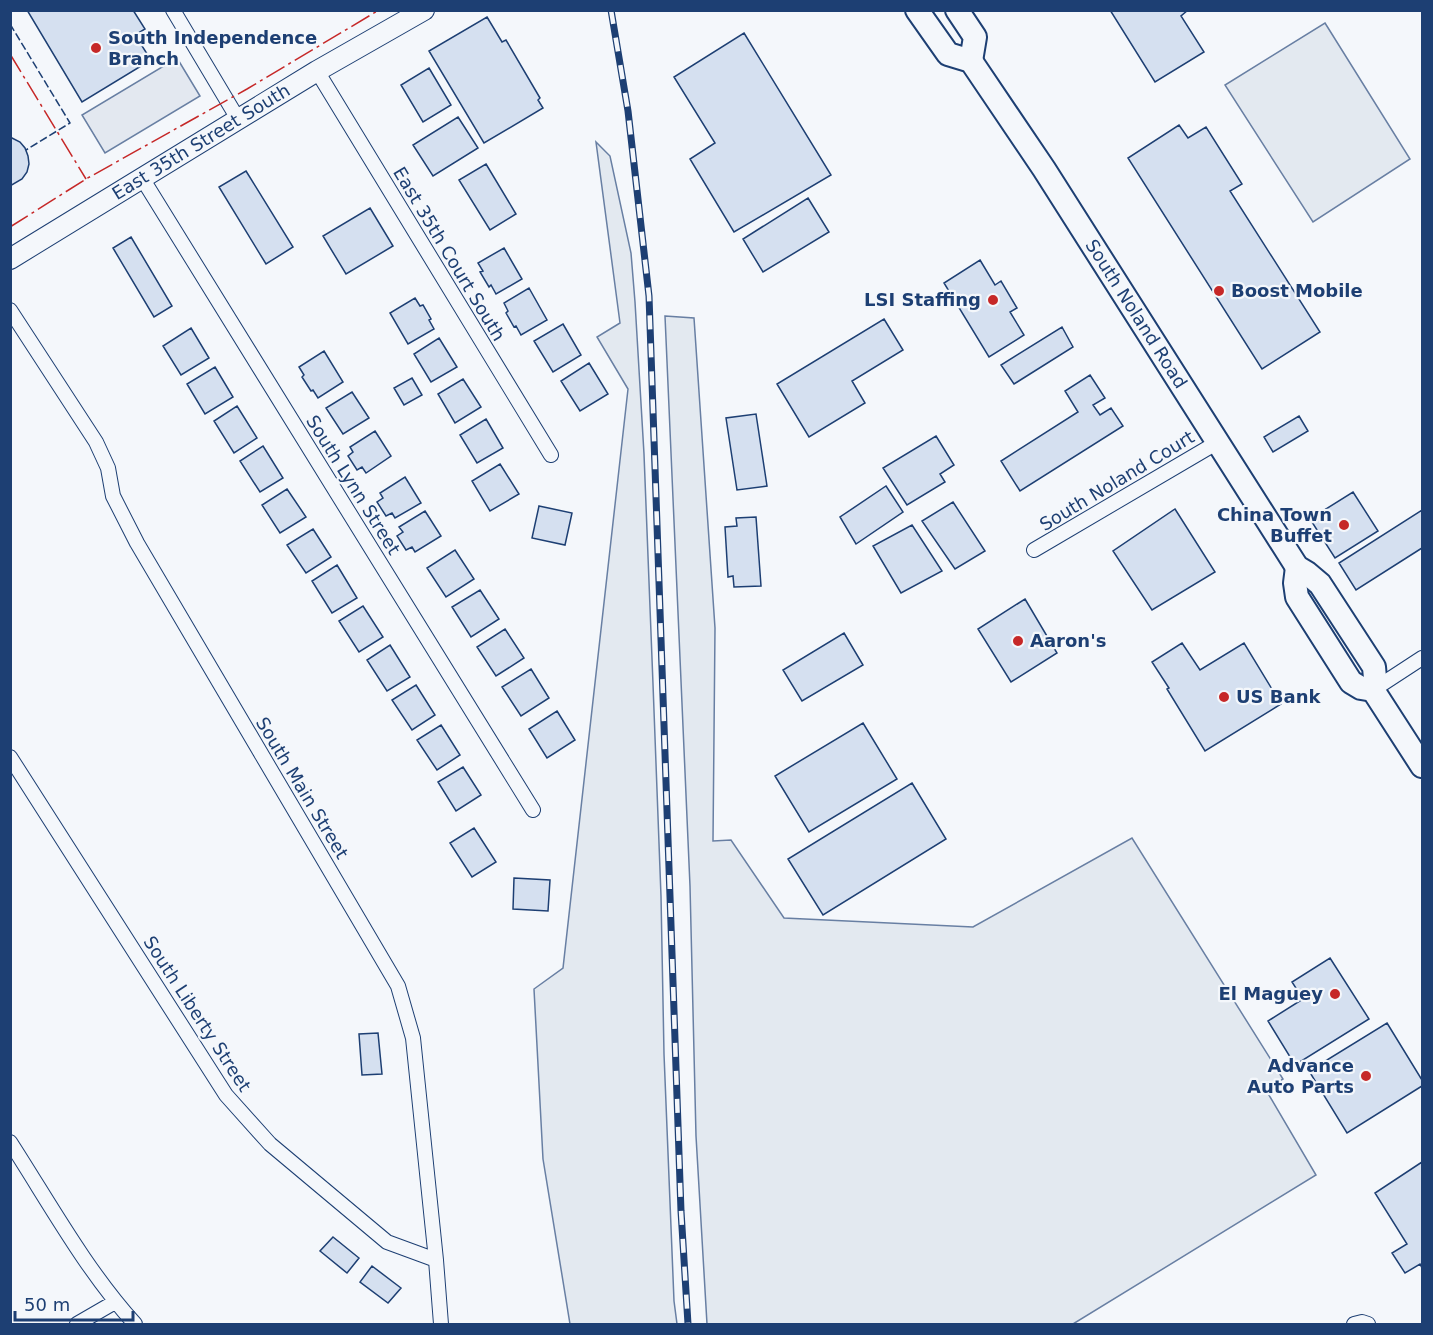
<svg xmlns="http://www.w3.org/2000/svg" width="1433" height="1335" viewBox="0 0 1433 1335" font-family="'DejaVu Sans',sans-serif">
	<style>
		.green { fill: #e3e9f0; stroke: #687fa3; stroke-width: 1.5 }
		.parking { fill: #e3e8f0; stroke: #687fa3; stroke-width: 1.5 }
		.building { fill: #d5e0f0; stroke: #1d3f73; stroke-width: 1.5 }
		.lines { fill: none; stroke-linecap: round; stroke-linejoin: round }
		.minor-casing { stroke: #1d3f73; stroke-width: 16 }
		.secondary-casing { stroke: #1d3f73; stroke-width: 22 }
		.primary-casing { stroke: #1d3f73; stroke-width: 26 }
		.minor { stroke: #f4f7fb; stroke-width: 14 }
		.secondary { stroke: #f4f7fb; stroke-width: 20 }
		.primary { stroke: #f4f7fb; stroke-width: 22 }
		.rail-casing { stroke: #1d3f73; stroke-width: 7 }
		.rail { stroke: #f4f7fb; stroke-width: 4.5; stroke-dasharray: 14; stroke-linecap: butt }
		.fence { stroke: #1d3f73; stroke-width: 1.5; stroke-dasharray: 8 3; stroke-linecap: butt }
		.power { stroke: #c62828; stroke-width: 1.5; stroke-dasharray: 21 4.5 3 4.5; stroke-linecap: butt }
		.poi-dot { fill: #c62828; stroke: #f4f7fb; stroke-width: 2 }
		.labels { text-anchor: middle; stroke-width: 4.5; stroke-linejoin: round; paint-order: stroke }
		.poi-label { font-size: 18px; font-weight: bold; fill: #1d3f73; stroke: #f4f7fb; text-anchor: start }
		.street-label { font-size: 18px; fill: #1d3f73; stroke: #f4f7fb }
	</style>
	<rect width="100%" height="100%" fill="#f4f7fb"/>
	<path class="green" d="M1325 23 1410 159 1313 222 1225 85Z
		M596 142 610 156 631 253 635 302 644 454 653 684 661 896 664 1054 674 1301 677 1324H570L543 1159 534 989 563 968 628 389 597 337 620 323Z
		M665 316 694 318 715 628 713 841 731 840 784 918 973 927 1132 838 1283 1079 1266 1090 1316 1175 1073 1324H707L696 1136 690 886Z"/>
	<path class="parking" d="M177 58 200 96 105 153 82 115Z"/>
	<path class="building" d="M27 10H133L145 29 135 35 151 60 82 102Z
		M1110 10H1188L1181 16 1204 52 1155 82Z
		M487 17 502 42 506 40 540 98 538 100 543 108 484 143 429 51Z
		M744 33 831 175 734 232 690 159 715 143 674 77Z
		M429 68 451 105 423 122 401 85Z
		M458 117 478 148 433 176 413 145Z
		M1179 125 1188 138 1206 127 1242 184 1230 191 1320 332 1262 369 1128 158Z
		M10 137 20 142 25 148 28 156 29 164 27 172 22 179 10 186Z
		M486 164 516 214 490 230 459 180Z
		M246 171 293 247 266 264 219 187Z
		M808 198 829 232 763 272 743 239Z
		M370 208 393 246 346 274 323 236Z
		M131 237 172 306 154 317 113 248Z
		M504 248 522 279 496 294 491 285 489 287 480 272 483 271 478 263Z
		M980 260 995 285 1001 281 1017 308 1010 312 1024 335 989 357 944 283Z
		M529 288 547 320 521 335 516 326 514 327 506 313 508 311 504 303Z
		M415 298 420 306 423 305 431 319 429 320 434 329 408 344 390 313Z
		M884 319 903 350 852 381 865 403 809 437 777 384Z
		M563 324 581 355 553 372 534 341Z
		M1062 327 1073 347 1014 384 1001 365Z
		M191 328 209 358 181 375 163 346Z
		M439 338 457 367 431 382 414 354Z
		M324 351 343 382 318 398 313 390 311 391 302 377 304 375 299 367Z
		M589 363 608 394 580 411 561 381Z
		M215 367 233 397 205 414 187 384Z
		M1090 375 1105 398 1093 405 1100 415 1111 408 1123 426 1020 491 1001 461 1078 412 1065 391Z
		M412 378 422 395 404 405 394 388Z
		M463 379 481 407 455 423 438 394Z
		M352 392 369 418 343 434 326 408Z
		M237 406 257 438 234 453 214 421Z
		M756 414 767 486 737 490 726 418Z
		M1299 416 1308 431 1273 452 1264 437Z
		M486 419 503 448 477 463 460 435Z
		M375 431 391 456 366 473 362 467 357 470 348 456 353 452 350 447Z
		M936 436 954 465 940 474 945 482 907 505 883 468Z
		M263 446 283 478 260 492 240 461Z
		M500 464 519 494 490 511 472 481Z
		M405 477 421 503 395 518 392 513 386 516 377 502 383 498 380 493Z
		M886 486 903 512 856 544 840 517Z
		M287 489 306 517 280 533 262 505Z
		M1353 492 1378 531 1335 558 1310 519Z
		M953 502 985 551 955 569 922 521Z
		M539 506 572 513 565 545 532 538Z
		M1175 509 1215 572 1152 610 1113 551Z
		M1422 510V548L1356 590 1339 563Z
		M425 511 441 536 415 552 412 547 406 550 397 536 403 532 399 527Z
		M756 517 761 586 734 587 733 576 728 577 725 527 737 526 736 518Z
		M912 525 942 571 901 593 873 546Z
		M313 529 331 557 306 573 287 545Z
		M455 550 474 579 446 597 427 568Z
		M337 565 357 598 332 613 312 581Z
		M480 590 499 619 471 637 452 607Z
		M1025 599 1057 653 1011 682 978 629Z
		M363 606 383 637 359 652 339 621Z
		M505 629 524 658 496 676 477 647Z
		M844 633 863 665 802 701 783 670Z
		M1182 643 1200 670 1244 643 1281 704 1205 751 1167 689 1169 688 1152 662Z
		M390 645 410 677 387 691 367 660Z
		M531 669 549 698 521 716 502 687Z
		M416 685 435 715 412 730 392 700Z
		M557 711 575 740 547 758 529 729Z
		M863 723 897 779 809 832 775 776Z
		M441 725 460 755 437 770 417 740Z
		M463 767 481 795 456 811 438 782Z
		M912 783 946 839 823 915 788 859Z
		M474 828 496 862 472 877 450 843Z
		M514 878 550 880 548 911 513 909Z
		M1330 958 1369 1019 1295 1065 1268 1021 1303 999 1292 982Z
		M1387 1023 1422 1080V1086L1347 1133 1309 1071Z
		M378 1033 382 1074 362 1075 359 1034Z
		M1422 1162V1268L1420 1264 1405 1273 1392 1253 1407 1244 1375 1193Z
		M333 1237 359 1258 347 1273 320 1251Z
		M372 1266 401 1288 388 1303 360 1282Z"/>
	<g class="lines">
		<g class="minor-casing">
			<path id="minor" d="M173 10 238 119
				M317 71 551 455
				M142 178 533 810
				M10 310 96 442 108 468 113 496 137 543 398 986 413 1038 436 1260 441 1324
				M1034 550 1218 442
				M1373 690 1422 658
				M10 757 226 1095 270 1144 387 1242 436 1260
				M10 1142C50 1204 86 1270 135 1324
				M77 1324 115 1302
				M1354 1324 1362 1322 1368 1324"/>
		</g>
		<g class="secondary-casing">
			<g id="secondary">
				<path id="s1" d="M10 259 317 71 424 10"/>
			</g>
		</g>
		<g class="primary-casing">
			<g id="primary">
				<path id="s2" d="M917 10 948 54 971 61 1044 169 1297 567 1307 573 1320 584 1374 667 1375 678 1373 690 1422 766"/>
				<path d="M957 10 975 37 971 61"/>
				<path d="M1297 567 1295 583 1297 597 1351 682 1361 688 1373 690"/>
			</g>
		</g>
		<use href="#minor" class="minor"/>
		<use href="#secondary" class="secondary"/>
		<use href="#primary" class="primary"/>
		<g class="rail-casing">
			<path id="rail" d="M611 10 628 111 649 296 681 1211 688 1324"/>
		</g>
		<use href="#rail" class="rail"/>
		<path class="fence" d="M10 24 70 123 26 150"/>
		<path class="power" d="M10 54 86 179
			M10 227 86 179 247 89 379 10"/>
	</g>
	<g class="poi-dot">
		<circle cx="96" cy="48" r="6"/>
		<circle cx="1219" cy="291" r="6"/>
		<circle cx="993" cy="300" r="6"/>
		<circle cx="1344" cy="525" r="6"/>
		<circle cx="1018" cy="641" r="6"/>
		<circle cx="1224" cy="697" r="6"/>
		<circle cx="1335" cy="994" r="6"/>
		<circle cx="1366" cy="1076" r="6"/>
	</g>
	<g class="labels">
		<g class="poi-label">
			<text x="108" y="44">South Independence<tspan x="108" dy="21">Branch</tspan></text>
			<text x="1231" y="297">Boost Mobile</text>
			<text x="981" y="306" text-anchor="end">LSI Staffing</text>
			<text x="1332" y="521" text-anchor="end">China Town<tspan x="1332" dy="21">Buffet</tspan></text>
			<text x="1030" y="647">Aaron's</text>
			<text x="1236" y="703">US Bank</text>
			<text x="1323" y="1000" text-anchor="end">El Maguey</text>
			<text x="1354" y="1072" text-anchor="end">Advance<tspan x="1354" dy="21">Auto Parts</tspan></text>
		</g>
		<g class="street-label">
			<text dy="6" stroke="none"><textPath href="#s1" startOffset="224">East 35th Street South</textPath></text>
			<text transform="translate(449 254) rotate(59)" y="6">East 35th Court South</text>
			<text dy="6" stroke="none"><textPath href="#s2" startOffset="380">South Noland Road</textPath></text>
			<text transform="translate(1117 481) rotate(-31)" y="6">South Noland Court</text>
			<text transform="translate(353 485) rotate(58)" y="6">South Lynn Street</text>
			<text transform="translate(302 788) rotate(59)" y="6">South Main Street</text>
			<text transform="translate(197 1014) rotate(57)" y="6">South Liberty Street</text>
		</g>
	</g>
	<rect width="1433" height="1335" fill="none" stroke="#1d3f73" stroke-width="24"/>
	<path d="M15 1311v9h118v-9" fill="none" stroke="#1d3f73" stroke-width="3"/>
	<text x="24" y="1311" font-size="18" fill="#1d3f73" stroke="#f4f7fb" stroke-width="4.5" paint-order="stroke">50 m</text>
</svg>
